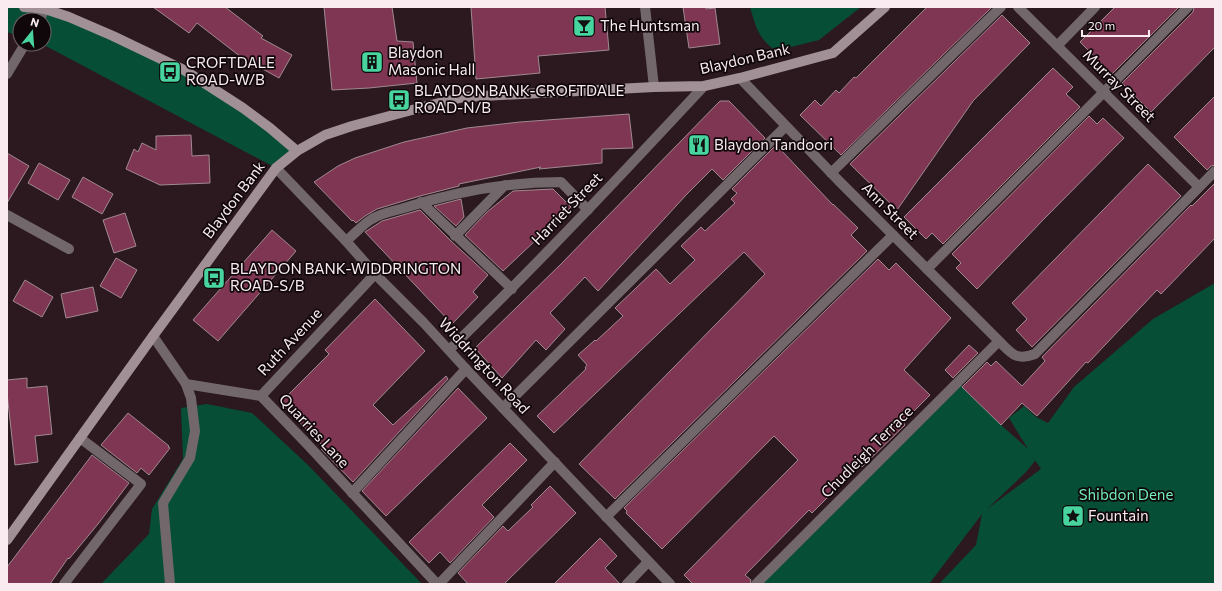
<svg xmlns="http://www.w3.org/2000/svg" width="1222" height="591" viewBox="0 0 1222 591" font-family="Commissioner,sans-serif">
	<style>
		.green { fill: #064e36; fill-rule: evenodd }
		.building { fill: #7e3652; stroke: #a18990 }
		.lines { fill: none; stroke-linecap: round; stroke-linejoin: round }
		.lane { stroke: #72686b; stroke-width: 10 }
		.street { stroke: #72686b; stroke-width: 10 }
		.secondary { stroke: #a19196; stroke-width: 10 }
		.labels { text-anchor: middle; stroke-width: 3.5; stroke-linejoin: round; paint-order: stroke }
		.poi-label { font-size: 15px; fill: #f9ebef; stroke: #0f070a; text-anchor: start }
		.street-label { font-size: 15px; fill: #f9ebef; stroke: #0f070a }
		.park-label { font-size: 15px; fill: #72edb9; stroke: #0f070a }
	</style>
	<rect width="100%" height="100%" fill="#2c1920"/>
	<path class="green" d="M7 7H48L184 70 297 151 276 168 42 44H44V20H20V36L7 32Z
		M750 7H861L819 40 775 51C758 37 756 28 750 7Z
		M1215 283V584H939L976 545 982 514 929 584H756L958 382 1001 425 1028 449 1009 418 1024 406 1036 417 1048 423 1074 387 1153 319ZM1032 456 1041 469 987 509 1025 473 1035 461Z
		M207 404 252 413 308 465 422 584H101L149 534 152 509 183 459 181 408Z"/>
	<path class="building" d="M153 7H225L263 36 261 38 292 55 279 78 241 57 197 23 189 33Z
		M324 7H392L397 41 413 42 417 83 369 88 332 90Z
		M471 7H605L609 50 538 56 540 73 476 79Z
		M683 7H706V9L715 8 720 44 689 48Z
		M927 7H992L841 155 800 115 815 100 821 106 836 90 839 93 854 77 856 78Z
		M1115 7H1179L1112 74 1080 42Z
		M1194 7H1215V47L1151 112 1122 83 1193 12Z
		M1002 15 1030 43 973 101 897 210 850 164Z
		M1053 68 1073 87 1066 94 1080 107 943 244 932 233 926 239 904 217Z
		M1215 96V165L1211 166 1207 170 1174 137Z
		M720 101H729L765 138 723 180 712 169 687 194 598 291 585 277 550 313 565 329 546 350 536 340 502 378 475 348 561 264Z
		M629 114 633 148 602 149V163L539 169 541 167 459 184V186L420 196 377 209 365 216 356 223 353 220 352 221 314 182 338 166 355 158 404 142 467 128 520 122Z
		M1089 116 1097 124 1103 118 1124 138 1042 221 977 289 956 268 961 263 952 254Z
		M191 135 192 156 209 155 210 183 160 185 126 169 134 149 138 152 142 143 156 150V136Z
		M774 147 778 151 780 149 833 205V204L858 228 851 235 867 251 615 499 579 464 765 274 744 252 554 433 537 416 586 369 585 368 587 365 578 355 595 340 596 341 623 316 615 308 656 269 670 284 695 260 681 246 701 227 705 231 735 203 731 199 737 193 732 189Z
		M7 153 29 166 7 203Z
		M39 163 70 180 58 200 28 183Z
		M1148 164 1181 196 1032 347 1016 330 1027 319 1012 303Z
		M83 177 113 194 102 214 72 197Z
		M1215 183V238L1161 294 1157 290 1088 363 1086 362 1037 416 1022 403 1001 425 962 387 987 362 991 366 996 361 1022 386 1045 361 1042 357 1191 205 1192 206Z
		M553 189 571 207 503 271 465 235 487 212 513 191Z
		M461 199 464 217 456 226 434 206Z
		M420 210 451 241 488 275 473 292 478 297 452 324 365 232 382 221Z
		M125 213 136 246 114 253 103 220Z
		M272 230 296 251 218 341 193 320Z
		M116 258 137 270 121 298 100 286Z
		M878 259 889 270 896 263 951 318 904 370 930 395 903 422 905 425 862 467 860 465 812 513 809 510 745 575 751 580 750 584H693L684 575 798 460 774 436 662 549 626 513 627 511 624 508Z
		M25 280 53 297 42 317 13 301Z
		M93 287 98 311 66 318 61 294Z
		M375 299 425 351 373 405 393 425 446 376 448 379 353 482 321 449 324 447 280 403 329 354 325 350Z
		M969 345 978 353 953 378 945 370Z
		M27 378V388L47 386 52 434 35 436 38 462 15 465 7 393V380Z
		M458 388 487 418 386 516 362 491Z
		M128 413 169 446 168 447 170 448 149 475 141 468 137 473 101 445Z
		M510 443 527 460 482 505 494 517 450 563 440 552 429 563 409 542Z
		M92 455 129 483 98 524 69 559 68 558 50 584H7V567Z
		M550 486 576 513 504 584H468L458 573 503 526 508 531 533 507 531 505Z
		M600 538 617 556 605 568 620 584H554Z"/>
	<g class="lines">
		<path class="lane" d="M831 173 1001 7
			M421 202 512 289
			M455 236 505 185
			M346 241C355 234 363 224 372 219 381 213 394 211 404 208 457 191 506 182 561 182L588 210
			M927 269 1104 92
			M503 408 785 127
			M352 493 466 369
			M606 517 893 235
			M64 584 141 484 80 438
			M170 584 163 503 190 458 195 431 191 398 186 384
			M439 584 555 462
			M627 584 648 562"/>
		<path class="street" d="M645 7 654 87
			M1018 7 1199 187
			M39 20 45 9
			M1057 46 1095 7
			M7 74 25 44
			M740 78 839 181 999 341C1012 354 1016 361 1035 354L1215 171
			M1104 92 1188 7
			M276 168 346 241 375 274 424 323 466 369 670 584
			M7 215 69 249
			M153 336 186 384 261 396 308 445 437 584
			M449 350C537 265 620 176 704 86
			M261 396 375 274
			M756 584 999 341"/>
		<path class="secondary" d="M24 7 45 9 69 17 113 36 184 70 243 108 270 128 297 151
			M7 540 153 336 276 168 297 151 325 135 352 126 427 106 464 97 654 87 704 86 740 78 833 53 885 7"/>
	</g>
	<defs>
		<g id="bar-square" transform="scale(1.15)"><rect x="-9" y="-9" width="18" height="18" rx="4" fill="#47d49e" stroke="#0f070a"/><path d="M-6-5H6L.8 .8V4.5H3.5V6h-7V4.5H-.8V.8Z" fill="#111"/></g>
		<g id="building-square" transform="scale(1.15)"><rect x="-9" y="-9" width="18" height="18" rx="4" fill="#47d49e" stroke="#0f070a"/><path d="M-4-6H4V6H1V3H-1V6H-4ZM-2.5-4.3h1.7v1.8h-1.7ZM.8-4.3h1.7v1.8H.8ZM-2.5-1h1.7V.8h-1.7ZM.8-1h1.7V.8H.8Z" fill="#111"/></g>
		<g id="bus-square" transform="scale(1.15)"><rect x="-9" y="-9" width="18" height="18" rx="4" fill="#47d49e" stroke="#0f070a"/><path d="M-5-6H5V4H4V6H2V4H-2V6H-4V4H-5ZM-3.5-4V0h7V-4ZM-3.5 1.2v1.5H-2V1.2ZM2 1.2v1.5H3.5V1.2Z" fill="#111"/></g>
		<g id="restaurant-square" transform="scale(1.15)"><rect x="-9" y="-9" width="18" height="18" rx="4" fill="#47d49e" stroke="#0f070a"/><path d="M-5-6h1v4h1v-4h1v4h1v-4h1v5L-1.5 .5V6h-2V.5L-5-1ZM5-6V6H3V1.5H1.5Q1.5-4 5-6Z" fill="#111"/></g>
		<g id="sight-square" transform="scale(1.15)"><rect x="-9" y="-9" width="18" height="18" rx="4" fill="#47d49e" stroke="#0f070a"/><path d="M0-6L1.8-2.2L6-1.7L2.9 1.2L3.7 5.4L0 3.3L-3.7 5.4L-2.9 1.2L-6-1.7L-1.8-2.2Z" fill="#111"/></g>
	</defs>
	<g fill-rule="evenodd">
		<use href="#bar-square" x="584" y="26"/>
		<use href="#building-square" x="372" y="62"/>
		<use href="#bus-square" x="170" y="72"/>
		<use href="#bus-square" x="399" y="100"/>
		<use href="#restaurant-square" x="699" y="145"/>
		<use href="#bus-square" x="214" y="278"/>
		<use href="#sight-square" x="1073" y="516"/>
	</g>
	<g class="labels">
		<g class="poi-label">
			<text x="600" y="31">The Huntsman</text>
			<text x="388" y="58">Blaydon<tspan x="388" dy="17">Masonic Hall</tspan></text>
			<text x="186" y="68">CROFTDALE<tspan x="186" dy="17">ROAD-W/B</tspan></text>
			<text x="414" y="96">BLAYDON BANK-CROFTDALE<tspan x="414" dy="17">ROAD-N/B</tspan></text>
			<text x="714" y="150">Blaydon Tandoori</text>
			<text x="230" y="274">BLAYDON BANK-WIDDRINGTON<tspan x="230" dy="17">ROAD-S/B</tspan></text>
			<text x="1088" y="521">Fountain</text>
		</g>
		<g class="street-label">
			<text transform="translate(745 59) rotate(-13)" y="5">Blaydon Bank</text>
			<text transform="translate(1119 86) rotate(45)" y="5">Murray Street</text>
			<text transform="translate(234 200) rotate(-53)" y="5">Blaydon Bank</text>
			<text transform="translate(567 209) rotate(-46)" y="5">Harriet Street</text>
			<text transform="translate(890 211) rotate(45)" y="5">Ann Street</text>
			<text transform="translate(290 342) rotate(-47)" y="5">Ruth Avenue</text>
			<text transform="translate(484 366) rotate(47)" y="5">Widdrington Road</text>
			<text transform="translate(314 431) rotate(47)" y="5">Quarries Lane</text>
			<text transform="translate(867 452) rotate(-45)" y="5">Chudleigh Terrace</text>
		</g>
		<g class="park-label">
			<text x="1126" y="500">Shibdon Dene</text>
		</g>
	</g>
	<rect width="1222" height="591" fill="none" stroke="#f9ebef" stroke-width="16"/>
	<g transform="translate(32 32) rotate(17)"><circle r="19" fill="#0f070a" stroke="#6d6266"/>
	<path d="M0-3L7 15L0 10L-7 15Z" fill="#47d49e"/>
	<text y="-6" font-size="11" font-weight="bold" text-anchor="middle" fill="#f9ebef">N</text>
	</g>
	<path d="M1082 30v6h67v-6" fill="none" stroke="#f9ebef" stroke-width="2"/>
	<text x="1088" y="30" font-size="12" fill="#f9ebef" stroke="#0f070a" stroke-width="3" paint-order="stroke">20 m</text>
</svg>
